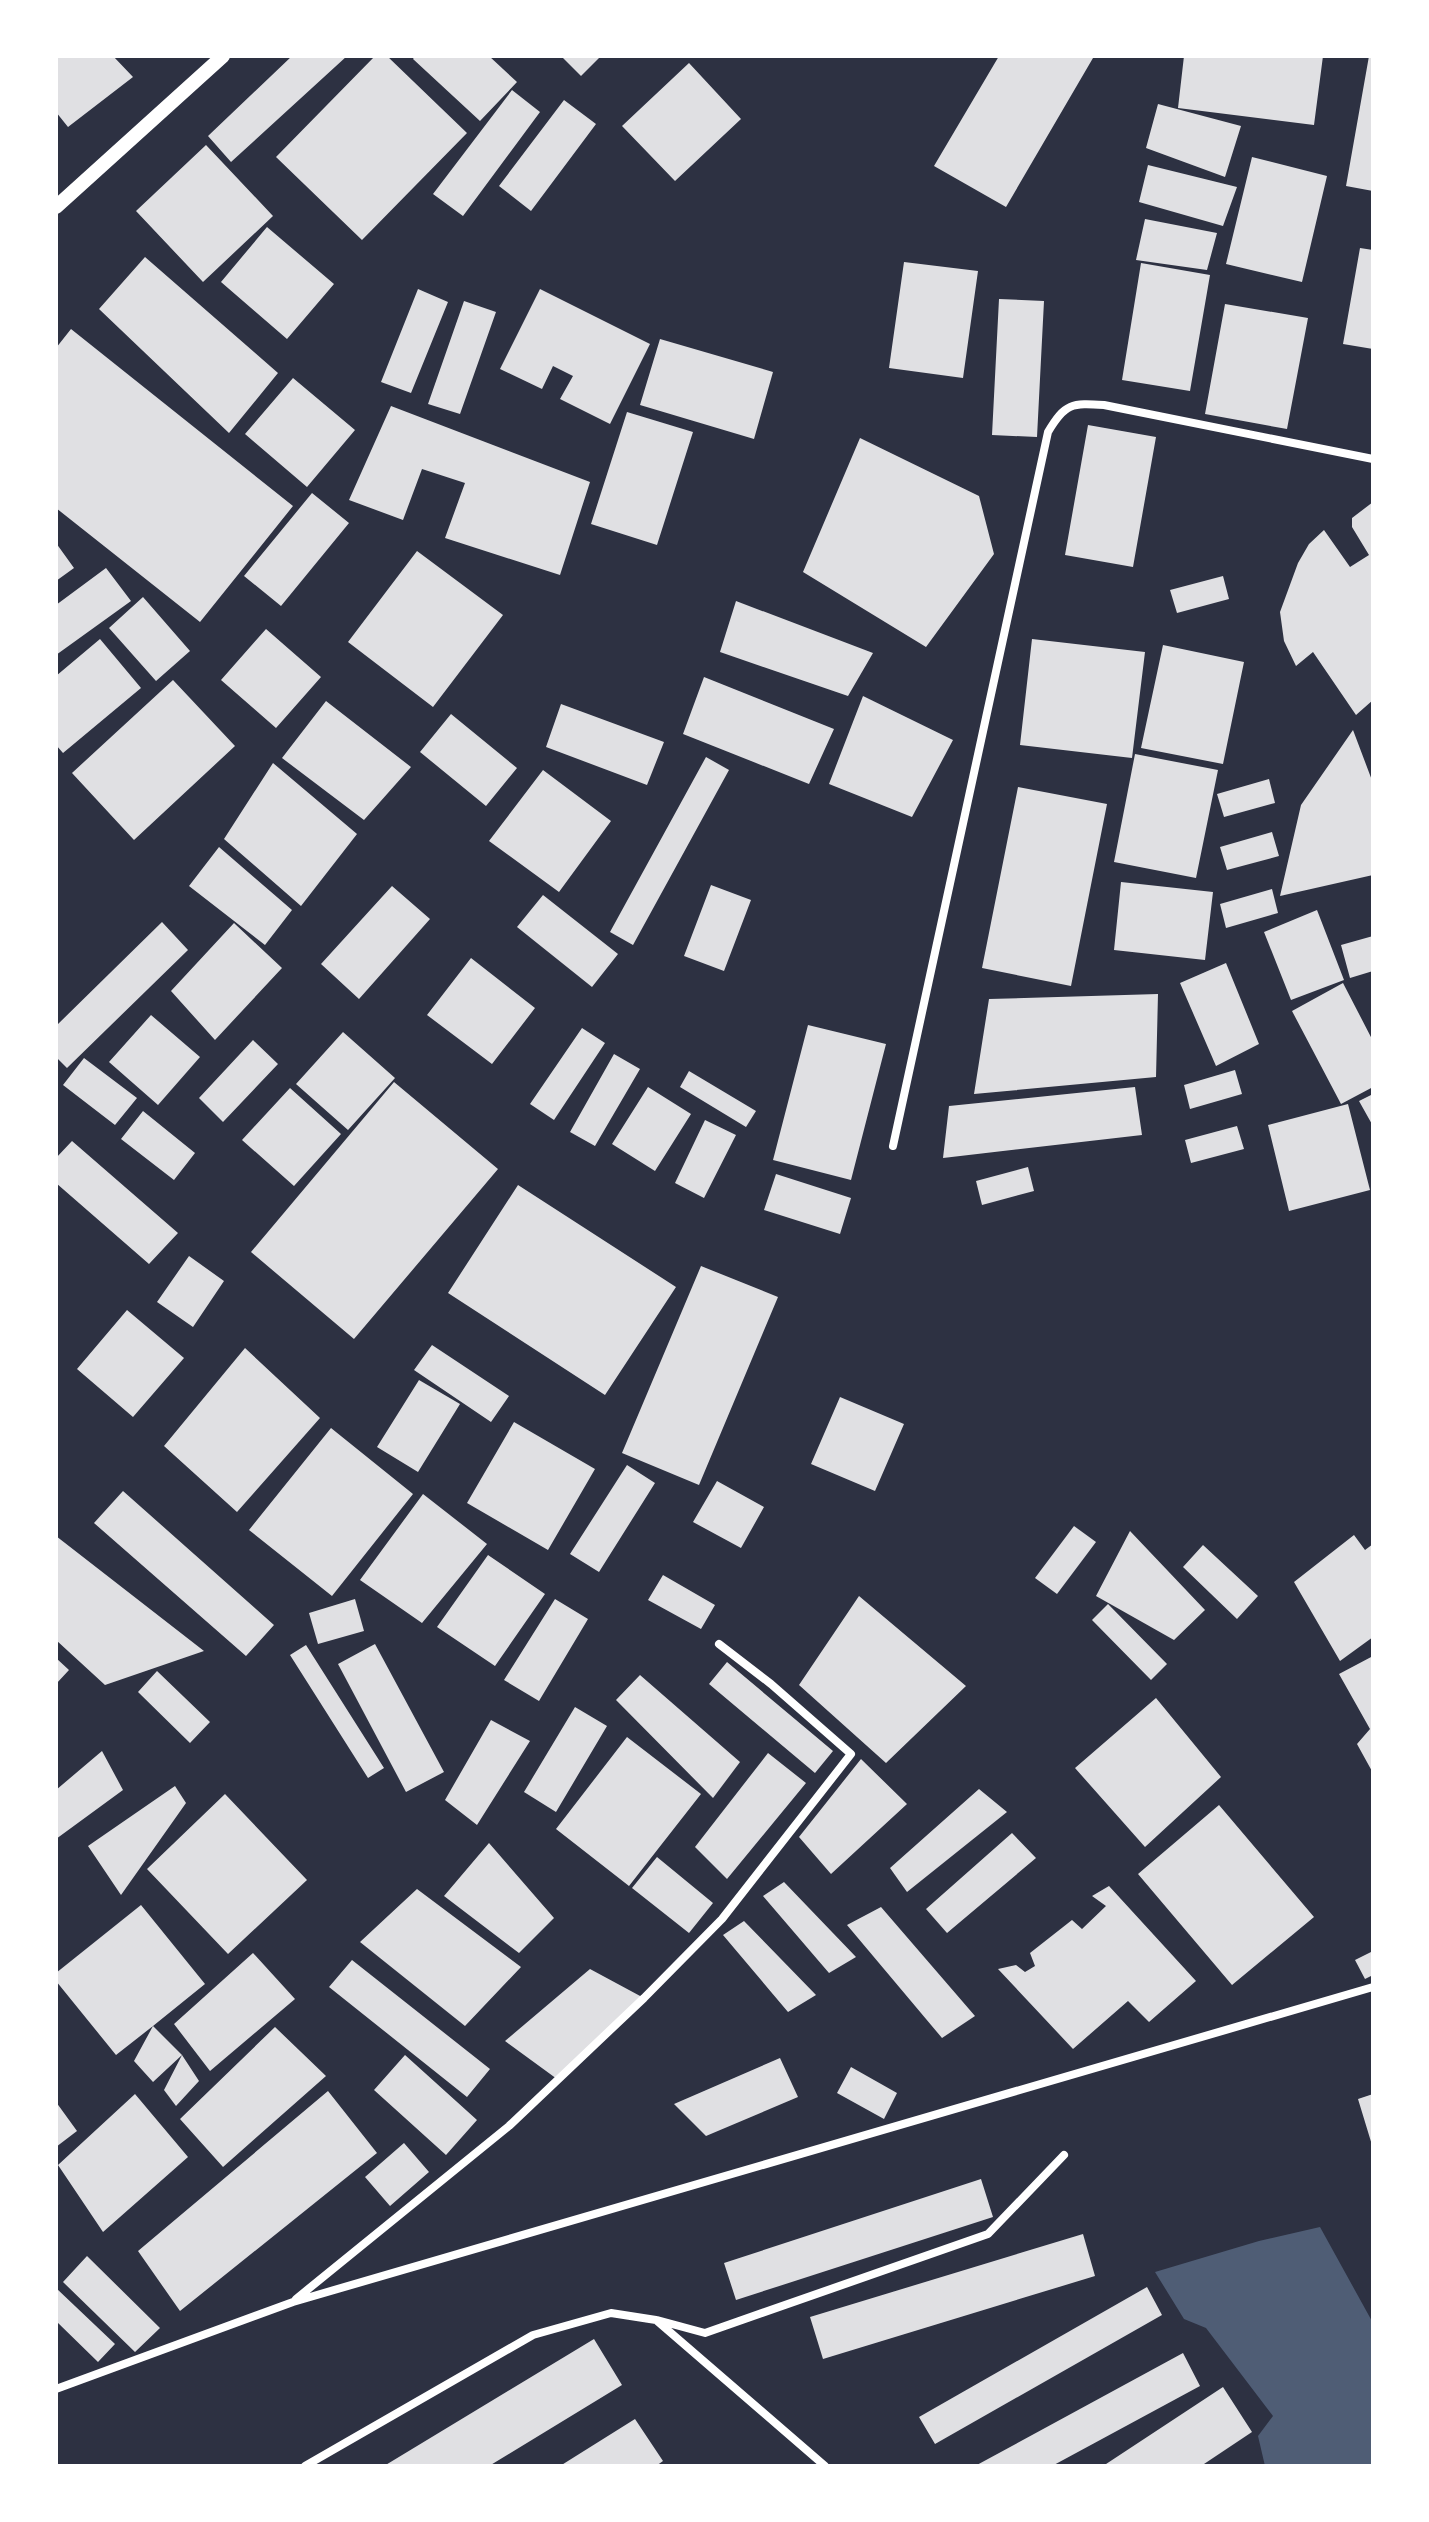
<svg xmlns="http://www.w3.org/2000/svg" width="1429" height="2522" viewBox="0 0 1429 2522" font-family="Montserrat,sans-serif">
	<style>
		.water { fill: #4f5d75 }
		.building { fill: #e0e0e3 }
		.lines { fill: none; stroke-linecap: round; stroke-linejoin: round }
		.minor { stroke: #fff; stroke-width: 8 }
		.tertiary { stroke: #fff; stroke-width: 14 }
	</style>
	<rect width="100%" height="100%" fill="#2d3142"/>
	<path class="water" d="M1320 2227 1373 2323V2466H1265L1258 2436 1273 2416 1206 2328 1184 2319 1155 2272 1259 2241Z"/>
	<path class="building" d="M56 56H113L133 77 68 127 56 112Z
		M292 56H347L231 162 208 136Z
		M375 56H387L467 133 362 240 276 157Z
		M415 56H489L517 82 480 121 413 59Z
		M561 56H601L581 76Z
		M999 56H1089L1093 58 1006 207 934 166Z
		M1184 56H1323L1314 125 1178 108Z
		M1369 56H1373V191L1346 186Z
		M689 63 741 119 675 181 622 126Z
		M512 90 540 112 463 216 433 194Z
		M564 100 596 124 531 211 499 186Z
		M1158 104 1241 126 1225 177 1146 148Z
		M206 145 273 216 203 282 136 211Z
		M1252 157 1327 176 1302 282 1226 264Z
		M1148 165 1237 187 1223 226 1139 202Z
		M1145 219 1217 233 1207 270 1136 260Z
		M267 227 334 284 287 339 221 282Z
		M1360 248 1373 250V349L1343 344Z
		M145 257 278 373 229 433 99 309Z
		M904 262 978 271 963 378 889 368Z
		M1141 263 1210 275 1190 391 1122 380Z
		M418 289 448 302 411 393 381 382Z
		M540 289 650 344 610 424 560 399 573 376 553 366 542 389 500 369Z
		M999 299 1044 301 1037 437 992 435Z
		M464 301 496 312 460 414 428 404Z
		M1225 304 1308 318 1287 429 1205 414Z
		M71 329 293 506 200 622 56 508V348Z
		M660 339 773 372 754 439 640 405Z
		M293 378 355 430 307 487 245 434Z
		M391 406 590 482 560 575 445 538 465 483 422 469 403 520 349 500Z
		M627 412 693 432 657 545 591 524Z
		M1088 425 1156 437 1133 567 1065 555Z
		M860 438 979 496 994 554 926 647 803 572Z
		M312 493 349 523 281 606 244 576Z
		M1373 502V700L1356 715 1313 652 1296 666 1284 641 1280 612 1298 563 1309 544 1324 530 1350 567 1369 555 1352 527V518Z
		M56 543 74 568 56 581Z
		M417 551 503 615 433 707 348 642Z
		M106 568 131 601 56 655V605Z
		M1223 576 1229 599 1177 613 1170 590Z
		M143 597 190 651 156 681 109 628Z
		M736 601 873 653 848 696 720 652Z
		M266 629 321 677 276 728 221 680Z
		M100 639 141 688 63 753 56 745V676Z
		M1032 639 1145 652 1132 758 1020 745Z
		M1163 645 1244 662 1223 764 1141 748Z
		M704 677 834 729 809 784 683 734Z
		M173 680 235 746 134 840 72 773Z
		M863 696 953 740 912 817 829 784Z
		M326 701 411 767 364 820 282 758Z
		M561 704 664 742 647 785 546 747Z
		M451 714 517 768 486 806 420 752Z
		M1353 730 1373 783V875L1280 896 1301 805Z
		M1135 754 1218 770 1196 878 1114 862Z
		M706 757 729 770 633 945 610 932Z
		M273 763 357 834 301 906 224 839Z
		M543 770 611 821 559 892 489 841Z
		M1269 779 1275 803 1224 817 1217 794Z
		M1018 787 1107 804 1071 986 982 968Z
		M1272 832 1279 856 1227 870 1220 847Z
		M219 847 292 910 265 945 189 886Z
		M1121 882 1213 892 1205 960 1114 950Z
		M711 885 751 900 724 971 684 956Z
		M392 886 430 919 359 999 321 964Z
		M1272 889 1278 913 1226 928 1220 904Z
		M543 895 618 954 592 987 517 927Z
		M1317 910 1344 980 1291 1000 1264 932Z
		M162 922 188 950 67 1068 56 1057V1026Z
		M234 923 282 968 215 1040 171 991Z
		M1373 936V971L1350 978 1341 945Z
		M471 958 535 1008 492 1064 427 1015Z
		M1226 963 1259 1044 1216 1066 1180 983Z
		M1343 983 1373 1041V1087L1341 1104 1292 1011Z
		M1158 994 1156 1077 974 1094 989 999Z
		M151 1015 200 1057 158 1105 109 1062Z
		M808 1025 886 1044 851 1180 773 1160Z
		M582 1028 605 1043 554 1120 530 1104Z
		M343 1032 395 1078 348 1130 296 1084Z
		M253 1040 278 1064 223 1122 199 1098Z
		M614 1054 640 1069 595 1146 570 1132Z
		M84 1058 137 1098 115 1125 63 1085Z
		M1235 1070 1242 1094 1190 1109 1184 1085Z
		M689 1071 756 1111 746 1127 680 1087Z
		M394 1082 498 1169 354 1339 251 1252Z
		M648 1087 691 1114 655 1171 612 1144Z
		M1135 1087 1142 1135 943 1158 949 1106Z
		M290 1088 341 1134 294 1186 242 1140Z
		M1373 1094V1126L1359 1101Z
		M1348 1104 1370 1190 1289 1211 1268 1125Z
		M143 1111 195 1153 174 1180 121 1139Z
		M705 1120 736 1135 704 1198 675 1183Z
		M1237 1126 1244 1149 1191 1163 1185 1140Z
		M72 1141 178 1233 149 1264 56 1183V1158Z
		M1028 1167 1034 1191 982 1205 976 1181Z
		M776 1174 851 1198 840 1234 764 1210Z
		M518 1185 676 1287 605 1395 448 1293Z
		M189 1256 224 1281 193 1327 157 1302Z
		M701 1266 778 1297 699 1485 622 1453Z
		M127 1310 184 1358 133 1417 77 1369Z
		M432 1345 509 1396 491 1422 414 1370Z
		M245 1348 320 1418 237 1512 164 1446Z
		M419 1380 460 1404 418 1472 377 1447Z
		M840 1397 904 1424 875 1491 811 1464Z
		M514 1422 595 1469 548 1550 467 1503Z
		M331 1428 413 1494 332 1596 249 1530Z
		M627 1465 655 1483 599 1572 570 1554Z
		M717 1481 764 1507 741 1548 693 1522Z
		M123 1491 274 1625 246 1656 94 1523Z
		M423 1494 487 1544 422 1623 360 1580Z
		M1074 1526 1096 1542 1057 1594 1035 1578Z
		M1130 1531 1205 1610 1174 1640 1096 1596Z
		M1354 1535 1365 1550 1373 1544V1637L1340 1661 1294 1582Z
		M56 1536 204 1651 105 1685 56 1640Z
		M1203 1545 1258 1596 1237 1619 1183 1567Z
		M488 1555 545 1594 495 1666 437 1627Z
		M663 1575 715 1605 701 1629 648 1600Z
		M859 1596 966 1686 886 1763 799 1685Z
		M355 1599 364 1631 318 1644 309 1613Z
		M555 1599 588 1619 539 1701 504 1680Z
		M1108 1604 1167 1664 1151 1680 1092 1620Z
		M375 1644 444 1772 406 1792 338 1664Z
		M306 1645 384 1768 368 1778 290 1655Z
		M1373 1656V1773L1357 1744 1370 1729 1339 1674Z
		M56 1658 69 1670 56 1684Z
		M727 1662 833 1751 815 1773 709 1684Z
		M157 1671 210 1722 190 1743 138 1692Z
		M640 1675 740 1762 713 1798 616 1700Z
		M1156 1698 1221 1777 1145 1847 1075 1768Z
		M575 1707 607 1726 556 1812 524 1792Z
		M491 1720 530 1741 477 1825 445 1800Z
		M627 1737 701 1794 629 1886 556 1829Z
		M102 1751 123 1790 56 1839V1790Z
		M768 1753 806 1783 727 1879 695 1847Z
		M861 1759 907 1804 831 1874 799 1837Z
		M175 1786 186 1803 121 1895 88 1846Z
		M979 1789 1007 1812 907 1892 890 1868Z
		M225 1794 307 1880 228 1954 147 1869Z
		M1219 1805 1314 1917 1232 1985 1138 1874Z
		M1012 1833 1036 1858 947 1933 926 1909Z
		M489 1843 554 1918 519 1953 444 1896Z
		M657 1857 713 1903 689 1933 632 1888Z
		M784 1882 856 1957 829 1973 763 1896Z
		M1109 1886 1196 1981 1149 2022 1128 2001 1073 2049 998 1969 1016 1965 1025 1972 1035 1966 1030 1953 1072 1920 1082 1929 1106 1906 1092 1896Z
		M417 1889 521 1967 465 2026 360 1942Z
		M141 1905 205 1984 153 2026 182 2055 199 2081 176 2106 164 2090 182 2055 153 2082 134 2061 153 2026 116 2055 56 1981V1973Z
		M881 1907 975 2016 942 2038 847 1925Z
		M744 1921 816 1995 788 2012 723 1935Z
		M1373 1951V1975L1365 1979 1355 1960Z
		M253 1953 295 1999 210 2071 174 2024Z
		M352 1960 490 2069 467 2097 329 1987Z
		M590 1969 642 1997 557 2079 505 2041Z
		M275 2027 326 2076 223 2167 180 2119Z
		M405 2055 477 2120 446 2155 374 2090Z
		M780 2058 798 2097 706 2136 674 2104Z
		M851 2067 897 2093 884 2119 837 2093Z
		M328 2091 377 2153 180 2311 138 2251Z
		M135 2094 188 2157 103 2232 58 2165Z
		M1373 2094V2144L1372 2145 1358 2099Z
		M56 2102 77 2131 56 2147Z
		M404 2143 429 2172 390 2206 365 2177Z
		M981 2179 993 2217 736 2300 724 2263Z
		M1083 2234 1095 2276 823 2359 810 2317Z
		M87 2256 160 2328 135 2352 63 2282Z
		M1147 2287 1162 2315 935 2444 919 2417Z
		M56 2288 115 2344 98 2362 56 2321Z
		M594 2339 622 2385 489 2466H384Z
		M1183 2353 1200 2386 1052 2466H975Z
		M1223 2387 1252 2432 1201 2466H1103Z
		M635 2419 663 2461 656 2466H560Z"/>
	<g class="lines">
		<path class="minor" d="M893 1146 1048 432C1065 403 1072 403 1104 405L1373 459
			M296 2299 509 2126 644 1998 722 1919 851 1754 771 1684 719 1644
			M657 2320 705 2333 988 2234 1064 2155
			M56 2389 293 2302 1373 1987
			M305 2466 533 2335 611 2313 656 2320 825 2466"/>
		<path class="tertiary" d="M56 207 223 56"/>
	</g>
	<rect width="1429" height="2522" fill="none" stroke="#ffffff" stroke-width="116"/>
</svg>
